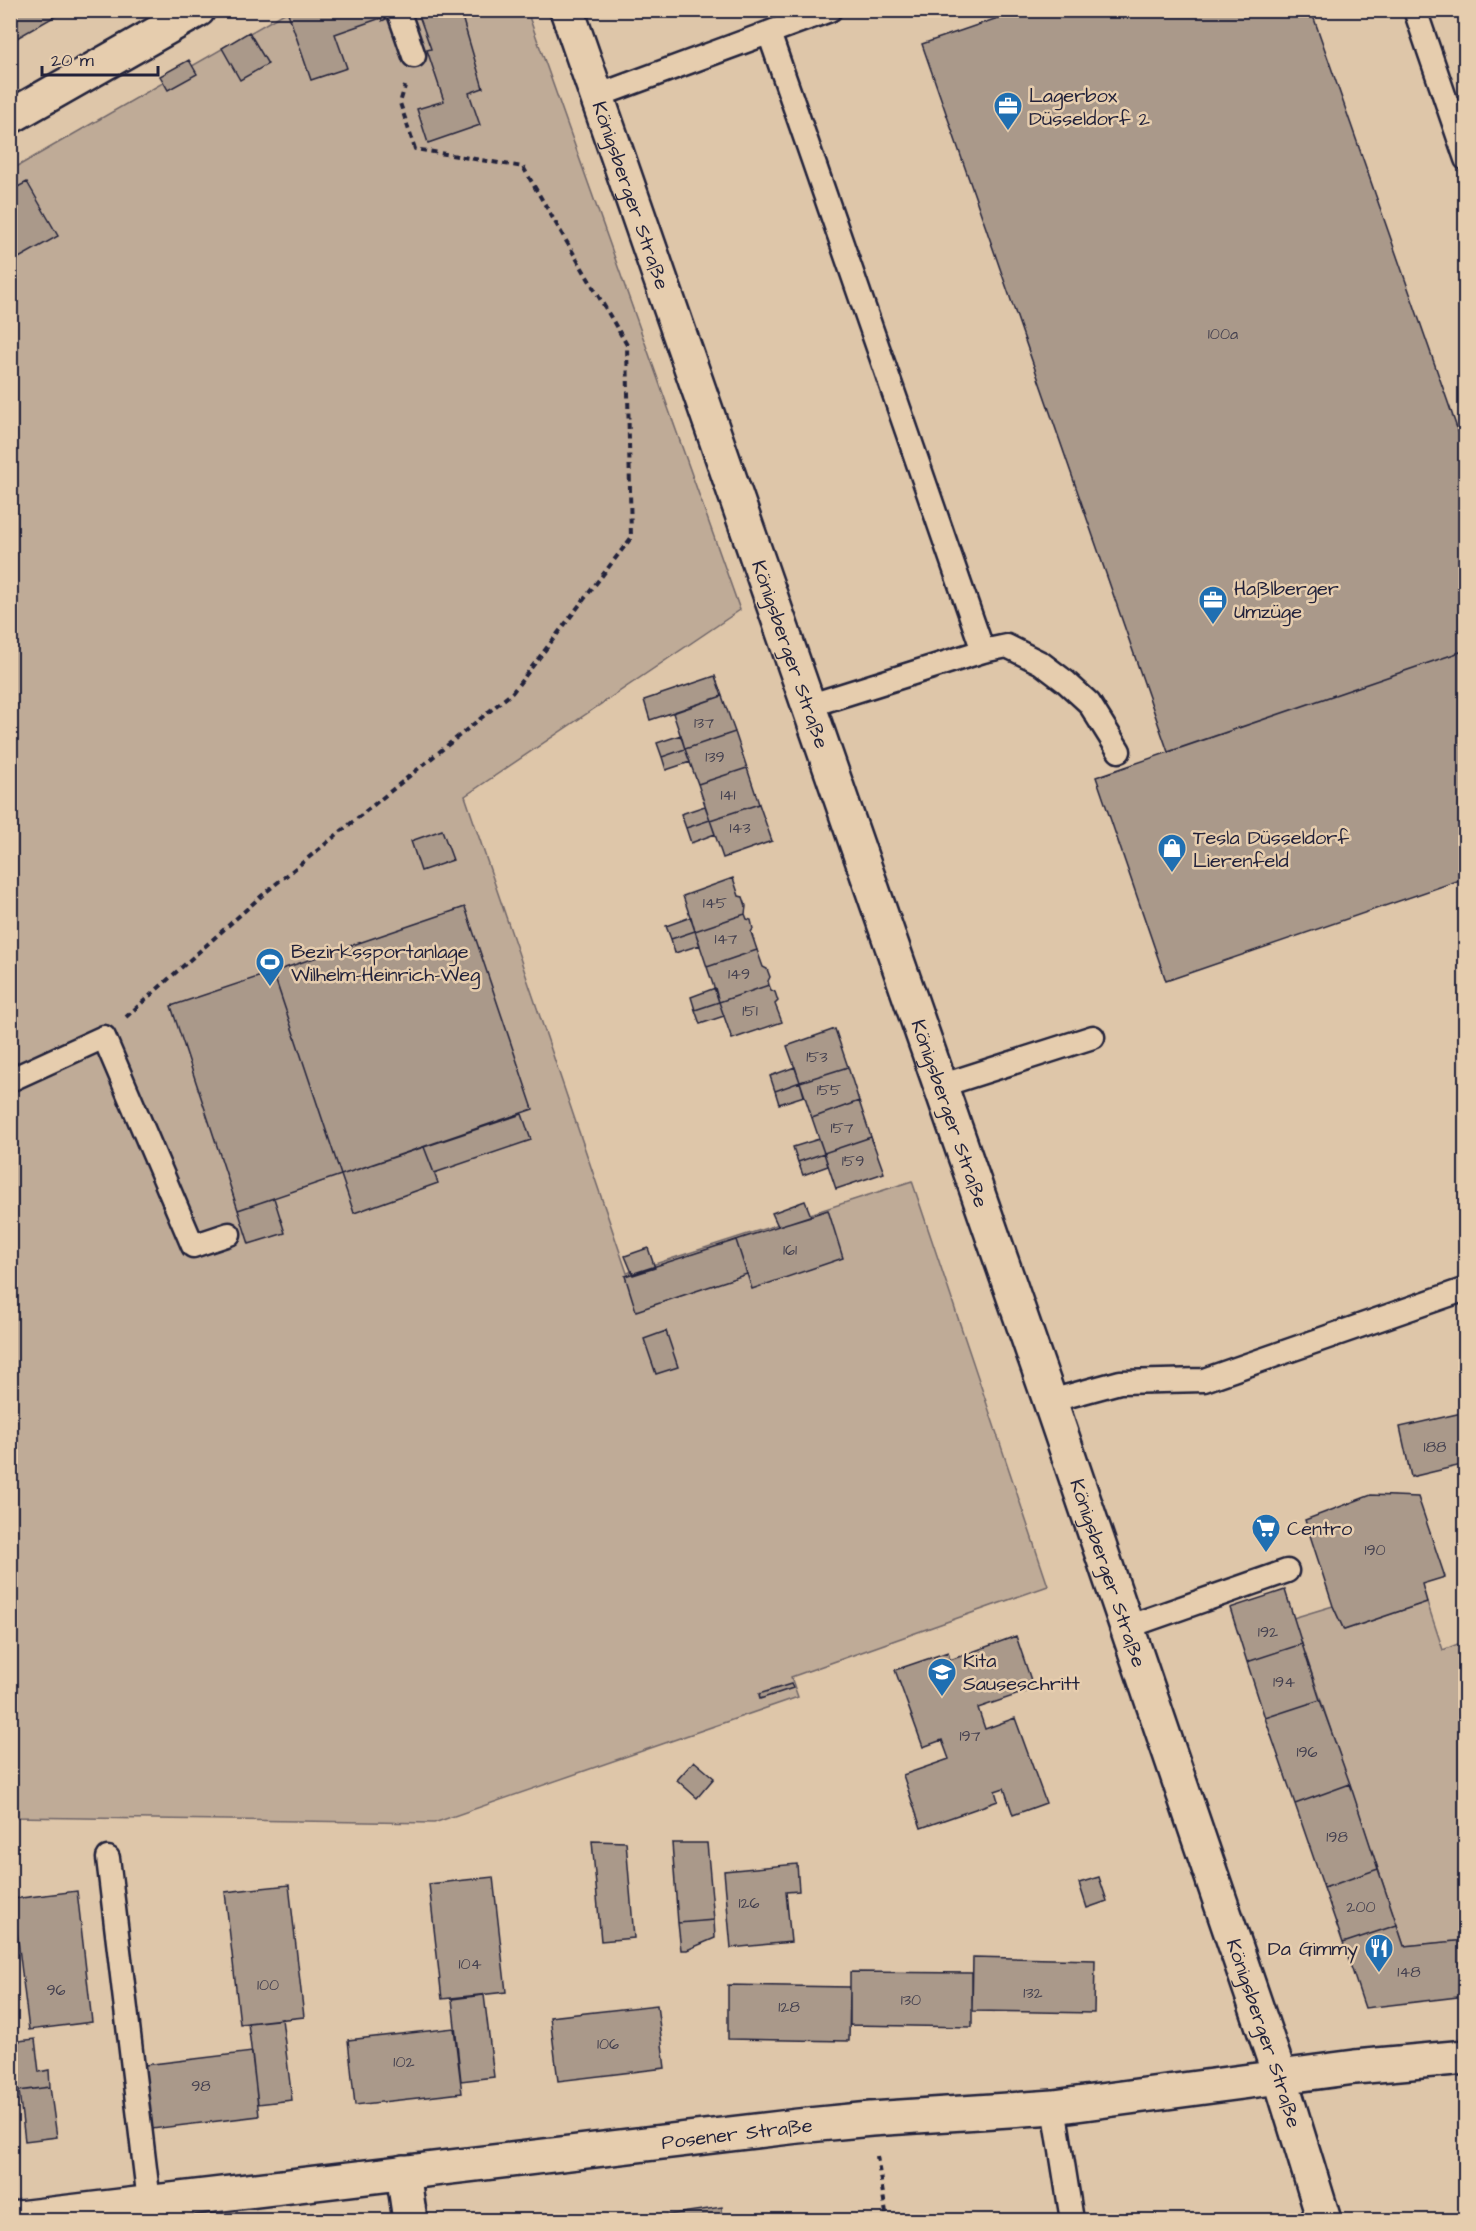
<svg xmlns="http://www.w3.org/2000/svg" width="1476" height="2231" viewBox="0 0 1476 2231" font-family="'Architects Daughter',sans-serif">
	<style>
		.green { fill: #bfab97; stroke: #706669; stroke-width: 1.5 }
		.building { fill: #aa998a; stroke: #22223b; stroke-width: 1.5 }
		.lines { fill: none; stroke-linecap: round; stroke-linejoin: round }
		.lane-casing { stroke: #22223b; stroke-width: 27 }
		.street-casing { stroke: #22223b; stroke-width: 38 }
		.secondary-casing { stroke: #22223b; stroke-width: 38 }
		.path { stroke: #22223b; stroke-width: 4; stroke-dasharray: 6 4.5; stroke-linecap: butt }
		.lane { stroke: #e6cdae; stroke-width: 22 }
		.street { stroke: #e6cdae; stroke-width: 33 }
		.secondary { stroke: #e6cdae; stroke-width: 33 }
		.labels { text-anchor: middle; stroke-width: 5; stroke-linejoin: round; paint-order: stroke }
		.number-label { font-size: 16px; fill: #44404f }
		.poi-label { font-size: 20px; fill: #22223b; stroke: #e6cdae; text-anchor: start }
		.street-label { font-size: 20px; fill: #22223b; stroke: #e6cdae }
	</style>
	<rect width="100%" height="100%" fill="#dec6a9"/>
	<filter id="ink" filterUnits="userSpaceOnUse"><feTurbulence type="fractalNoise" baseFrequency=".0167" numOctaves="2"/><feDisplacementMap in="SourceGraphic" scale="12" xChannelSelector="R" yChannelSelector="G"/><feConvolveMatrix kernelMatrix="1 2 1 2 8 2 1 2 1" color-interpolation-filters="sRGB"/></filter>
	<g filter="url(#ink)">
		<path class="green" d="M288 11H527L740 610 465 796 627 1273 912 1181 1048 1586 791 1677 798 1697 434 1823 11 1817V170Z
			M1427 1602 1443 1650 1465 1641V1940L1404 1946 1293 1618 1333 1606 1344 1630Z"/>
		<path class="building" d="M10 10H66L10 42Z
			M287 10H383L386 19 382 21 381 18 335 34 347 68 311 80Z
			M417 10H460L483 88 469 93 480 125 428 143 417 109 444 101 427 50 431 49Z
			M1021 10H1311L1466 454V650L1168 752 922 44Z
			M249 32 268 64 240 80 222 48Z
			M189 60 197 74 168 90 160 76Z
			M27 182 58 236 10 263V191Z
			M1466 650V878L1166 981 1096 777Z
			M715 676 722 696 650 720 644 700Z
			M722 696 735 732 685 749 673 713Z
			M735 732 747 768 698 784 685 749Z
			M681 735 685 749 662 757 657 743Z
			M685 749 690 762 666 770 662 757Z
			M747 768 759 804 710 820 698 784Z
			M759 804 772 841 723 858 710 820Z
			M705 806 710 820 686 828 681 814Z
			M710 820 715 834 691 843 686 828Z
			M442 830 453 860 421 871 411 841Z
			M733 878 739 896 743 897 746 906 745 914 695 931 683 896Z
			M465 907 533 1109 341 1175 273 972Z
			M745 914 747 919 751 920 753 929 751 932 757 950 707 967 695 931Z
			M691 917 695 931 671 939 666 926Z
			M695 931 700 945 675 953 671 939Z
			M757 950 763 967 767 969 770 977 768 981 769 985 719 1002 707 967Z
			M273 972 341 1175 238 1210 171 1006Z
			M769 985 771 990 775 992 778 1001 775 1004 782 1022 732 1039 719 1002Z
			M715 988 719 1002 695 1010 691 997Z
			M719 1002 724 1016 700 1024 695 1010Z
			M835 1029 848 1067 800 1082 787 1046Z
			M795 1067 800 1082 775 1091 770 1076Z
			M848 1067 859 1101 812 1118 800 1082Z
			M800 1082 804 1096 779 1104 775 1091Z
			M859 1101 871 1137 824 1153 812 1118Z
			M522 1114 531 1140 434 1173 424 1147Z
			M871 1137 884 1173 836 1189 824 1153Z
			M819 1139 824 1153 798 1162 793 1147Z
			M424 1147 438 1183 354 1213 341 1175Z
			M824 1153 828 1166 803 1175 798 1162Z
			M274 1198 285 1233 249 1244 238 1210Z
			M805 1201 811 1216 778 1226 772 1213Z
			M828 1210 843 1258 752 1289 736 1240Z
			M736 1240 747 1274 636 1311 625 1276Z
			M648 1248 655 1268 633 1275 625 1256Z
			M666 1331 678 1367 656 1374 644 1339Z
			M1466 1412V1464L1411 1477 1400 1427Z
			M1371 1495 1418 1497 1445 1577 1422 1584 1427 1602 1344 1630 1333 1606 1305 1520Z
			M1285 1590 1302 1644 1247 1662 1230 1608Z
			M1016 1636 1034 1689 978 1708 985 1729 1015 1718 1046 1803 1013 1815 1004 1788 995 1791 998 1801 921 1828 903 1775 949 1759 942 1740 923 1747 895 1670 948 1652 950 1660Z
			M1302 1644 1320 1700 1265 1718 1247 1662Z
			M791 1684 793 1688 760 1699 759 1694Z
			M1320 1700 1350 1784 1295 1804 1265 1718Z
			M694 1761 714 1778 697 1798 677 1780Z
			M1350 1784 1378 1869 1324 1888 1295 1804Z
			M592 1841 626 1842 634 1938 601 1941Z
			M672 1843H707L714 1920 678 1923Z
			M797 1864 799 1891 786 1892 791 1942 731 1948 724 1871Z
			M1378 1869 1397 1925 1343 1943 1324 1888Z
			M493 1877 506 1992 442 1999 429 1884Z
			M1099 1877 1107 1901 1087 1908 1079 1883Z
			M289 1885 304 2017 240 2024 225 1892Z
			M77 1891 92 2022 29 2030 13 1899Z
			M714 1920 715 1938 687 1950H681L678 1923Z
			M1397 1925 1404 1946 1466 1940V1996L1365 2008 1343 1943Z
			M973 1957 1095 1960 1094 2013 972 2011Z
			M850 1972 972 1973V2027L850 2025Z
			M728 1985 850 1987 849 2041 728 2039Z
			M484 1995 494 2077 461 2081 452 1999Z
			M657 2005 665 2068 558 2081 550 2017Z
			M282 2019 292 2100 258 2104 248 2023Z
			M454 2028 462 2093 355 2105 348 2040Z
			M35 2039 39 2072 49 2070 50 2087 10 2092V2042Z
			M252 2052 259 2116 152 2129 145 2065Z
			M50 2087 57 2137 25 2141 19 2091Z
			M722 2207 723 2220H633Z
			M633 2215V2220H595Z"/>
		<g class="lines">
			<g class="lane-casing">
				<path id="lane" d="M398 10 414 56
					M1415 10 1466 159
					M769 33 983 651
					M597 96 830 10
					M808 706 983 651 1007 646 1041 663 1066 682 1089 703 1119 751
					M10 1080 104 1037 193 1246 229 1234
					M940 1086 1093 1037
					M1050 1401 1120 1382 1204 1380 1466 1289
					M1127 1627 1287 1571
					M108 1858 149 2202
					M1054 2107 1072 2220"/>
			</g>
			<g class="street-casing">
				<path id="street" d="M10 117 198 10
					M403 2172 410 2220"/>
			</g>
			<g class="secondary-casing">
				<g id="secondary">
					<path id="s1" d="M567 10 1050 1401 1280 2077 1324 2220"/>
					<path id="s2" d="M10 2219 798 2126 871 2119 1054 2107 1355 2067 1466 2057"/>
				</g>
			</g>
			<path class="path" d="M126 1017 266 892 512 693 631 538 627 345 523 167 415 149 400 103 405 86
				M877 2156 887 2220"/>
			<use href="#lane" class="lane"/>
			<use href="#street" class="street"/>
			<use href="#secondary" class="secondary"/>
		</g>
	</g>
	<defs>
		<g id="office-pin" transform="scale(1.5)"><path d="M0 17L-7.5 6A9.5 9.5 0 1 1 7.5 6Z" fill="#1f6fb2" stroke="#e6cdae"/><path d="M-6-3h4V-5.5h4V-3h4V5H-6ZM-1-4.5V-3h2v-1.5ZM-6 0V1H6V0Z" fill="#fff"/></g>
		<g id="shop-pin" transform="scale(1.5)"><path d="M0 17L-7.5 6A9.5 9.5 0 1 1 7.5 6Z" fill="#1f6fb2" stroke="#e6cdae"/><path d="M-5-2.5h2.3a2.7 3.5 0 0 1 5.4 0H5L5.5 6h-11ZM-1.5-2.5h3a1.5 2.3 0 0 0-3 0Z" fill="#fff"/></g>
		<g id="stadium-pin" transform="scale(1.5)"><path d="M0 17L-7.5 6A9.5 9.5 0 1 1 7.5 6Z" fill="#1f6fb2" stroke="#e6cdae"/><path d="M0-5a6.5 5 0 1 0 0 10a6.5 5 0 1 0 0-10ZM-3.5-1.8h7v3.6h-7Z" fill="#fff"/></g>
		<g id="supermarket-pin" transform="scale(1.5)"><path d="M0 17L-7.5 6A9.5 9.5 0 1 1 7.5 6Z" fill="#1f6fb2" stroke="#e6cdae"/><path d="M-6-5.5h2.5l.6 2H6L4.5 2H-2.5L-4.4-4H-6ZM-1.5 3.2a1.3 1.3 0 1 0 .1 0ZM3 3.2a1.3 1.3 0 1 0 .1 0Z" fill="#fff"/></g>
		<g id="school-pin" transform="scale(1.5)"><path d="M0 17L-7.5 6A9.5 9.5 0 1 1 7.5 6Z" fill="#1f6fb2" stroke="#e6cdae"/><path d="M0-5L7-2L0 1L-7-2ZM-4 1L0 2.5L4 1V4Q0 6-4 4Z" fill="#fff"/></g>
		<g id="restaurant-pin" transform="scale(1.5)"><path d="M0 17L-7.5 6A9.5 9.5 0 1 1 7.5 6Z" fill="#1f6fb2" stroke="#e6cdae"/><path d="M-5-6h1v4h1v-4h1v4h1v-4h1v5L-1.5 .5V6h-2V.5L-5-1ZM5-6V6H3V1.5H1.5Q1.5-4 5-6Z" fill="#fff"/></g>
	</defs>
	<g fill-rule="evenodd">
		<use href="#office-pin" x="1008" y="106"/>
		<use href="#office-pin" x="1213" y="600"/>
		<use href="#shop-pin" x="1172" y="848"/>
		<use href="#stadium-pin" x="270" y="962"/>
		<use href="#supermarket-pin" x="1266" y="1528"/>
		<use href="#school-pin" x="942" y="1672"/>
		<use href="#restaurant-pin" x="1379" y="1948"/>
	</g>
	<g class="labels">
		<g class="number-label">
			<text x="1223" y="339">100a</text>
			<text x="704" y="728">137</text>
			<text x="715" y="762">139</text>
			<text x="728" y="800">141</text>
			<text x="740" y="833">143</text>
			<text x="715" y="908">145</text>
			<text x="726" y="944">147</text>
			<text x="739" y="979">149</text>
			<text x="750" y="1016">151</text>
			<text x="817" y="1062">153</text>
			<text x="829" y="1095">155</text>
			<text x="842" y="1133">157</text>
			<text x="853" y="1166">159</text>
			<text x="790" y="1255">161</text>
			<text x="1435" y="1452">188</text>
			<text x="1375" y="1555">190</text>
			<text x="1268" y="1637">192</text>
			<text x="1284" y="1687">194</text>
			<text x="970" y="1741">197</text>
			<text x="1307" y="1757">196</text>
			<text x="1337" y="1842">198</text>
			<text x="749" y="1908">126</text>
			<text x="1361" y="1912">200</text>
			<text x="470" y="1969">104</text>
			<text x="1409" y="1977">148</text>
			<text x="268" y="1990">100</text>
			<text x="56" y="1995">96</text>
			<text x="1033" y="1998">132</text>
			<text x="911" y="2005">130</text>
			<text x="789" y="2012">128</text>
			<text x="608" y="2049">106</text>
			<text x="404" y="2067">102</text>
			<text x="201" y="2091">98</text>
		</g>
		<g class="poi-label">
			<text x="1029" y="102">Lagerbox<tspan x="1029" dy="23">Düsseldorf 2</tspan></text>
			<text x="1234" y="595">Haßlberger<tspan x="1234" dy="23">Umzüge</tspan></text>
			<text x="1193" y="844">Tesla Düsseldorf<tspan x="1193" dy="23">Lierenfeld</tspan></text>
			<text x="291" y="958">Bezirkssportanlage<tspan x="291" dy="23">Wilhelm-Heinrich-Weg</tspan></text>
			<text x="1287" y="1535">Centro</text>
			<text x="963" y="1667">Kita<tspan x="963" dy="23">Sauseschritt</tspan></text>
			<text x="1358" y="1955" text-anchor="end">Da Gimmy</text>
		</g>
		<g class="street-label">
			<text dy="7" stroke="none"><textPath href="#s1" startOffset="196">Königsberger Straße</textPath></text>
			<text dy="7" stroke="none"><textPath href="#s1" startOffset="682">Königsberger Straße</textPath></text>
			<text dy="7" stroke="none"><textPath href="#s1" startOffset="1168">Königsberger Straße</textPath></text>
			<text dy="7" stroke="none"><textPath href="#s1" startOffset="1654">Königsberger Straße</textPath></text>
			<text dy="7" stroke="none"><textPath href="#s1" startOffset="2140">Königsberger Straße</textPath></text>
			<text dy="7" stroke="none"><textPath href="#s2" startOffset="732">Posener Straße</textPath></text>
		</g>
	</g>
	<rect width="1476" height="2231" fill="none" stroke="#e6cdae" stroke-width="36"/>
	<rect x="18" y="18" width="1440" height="2195" fill="none" stroke="#22223b" stroke-width="2" filter="url(#ink)"/>
	<path d="M42 66v9h116v-9" fill="none" stroke="#22223b" stroke-width="3"/>
	<text x="51" y="66" font-size="18" fill="#22223b" stroke="#e6cdae" stroke-width="4.5" paint-order="stroke">20 m</text>
</svg>
